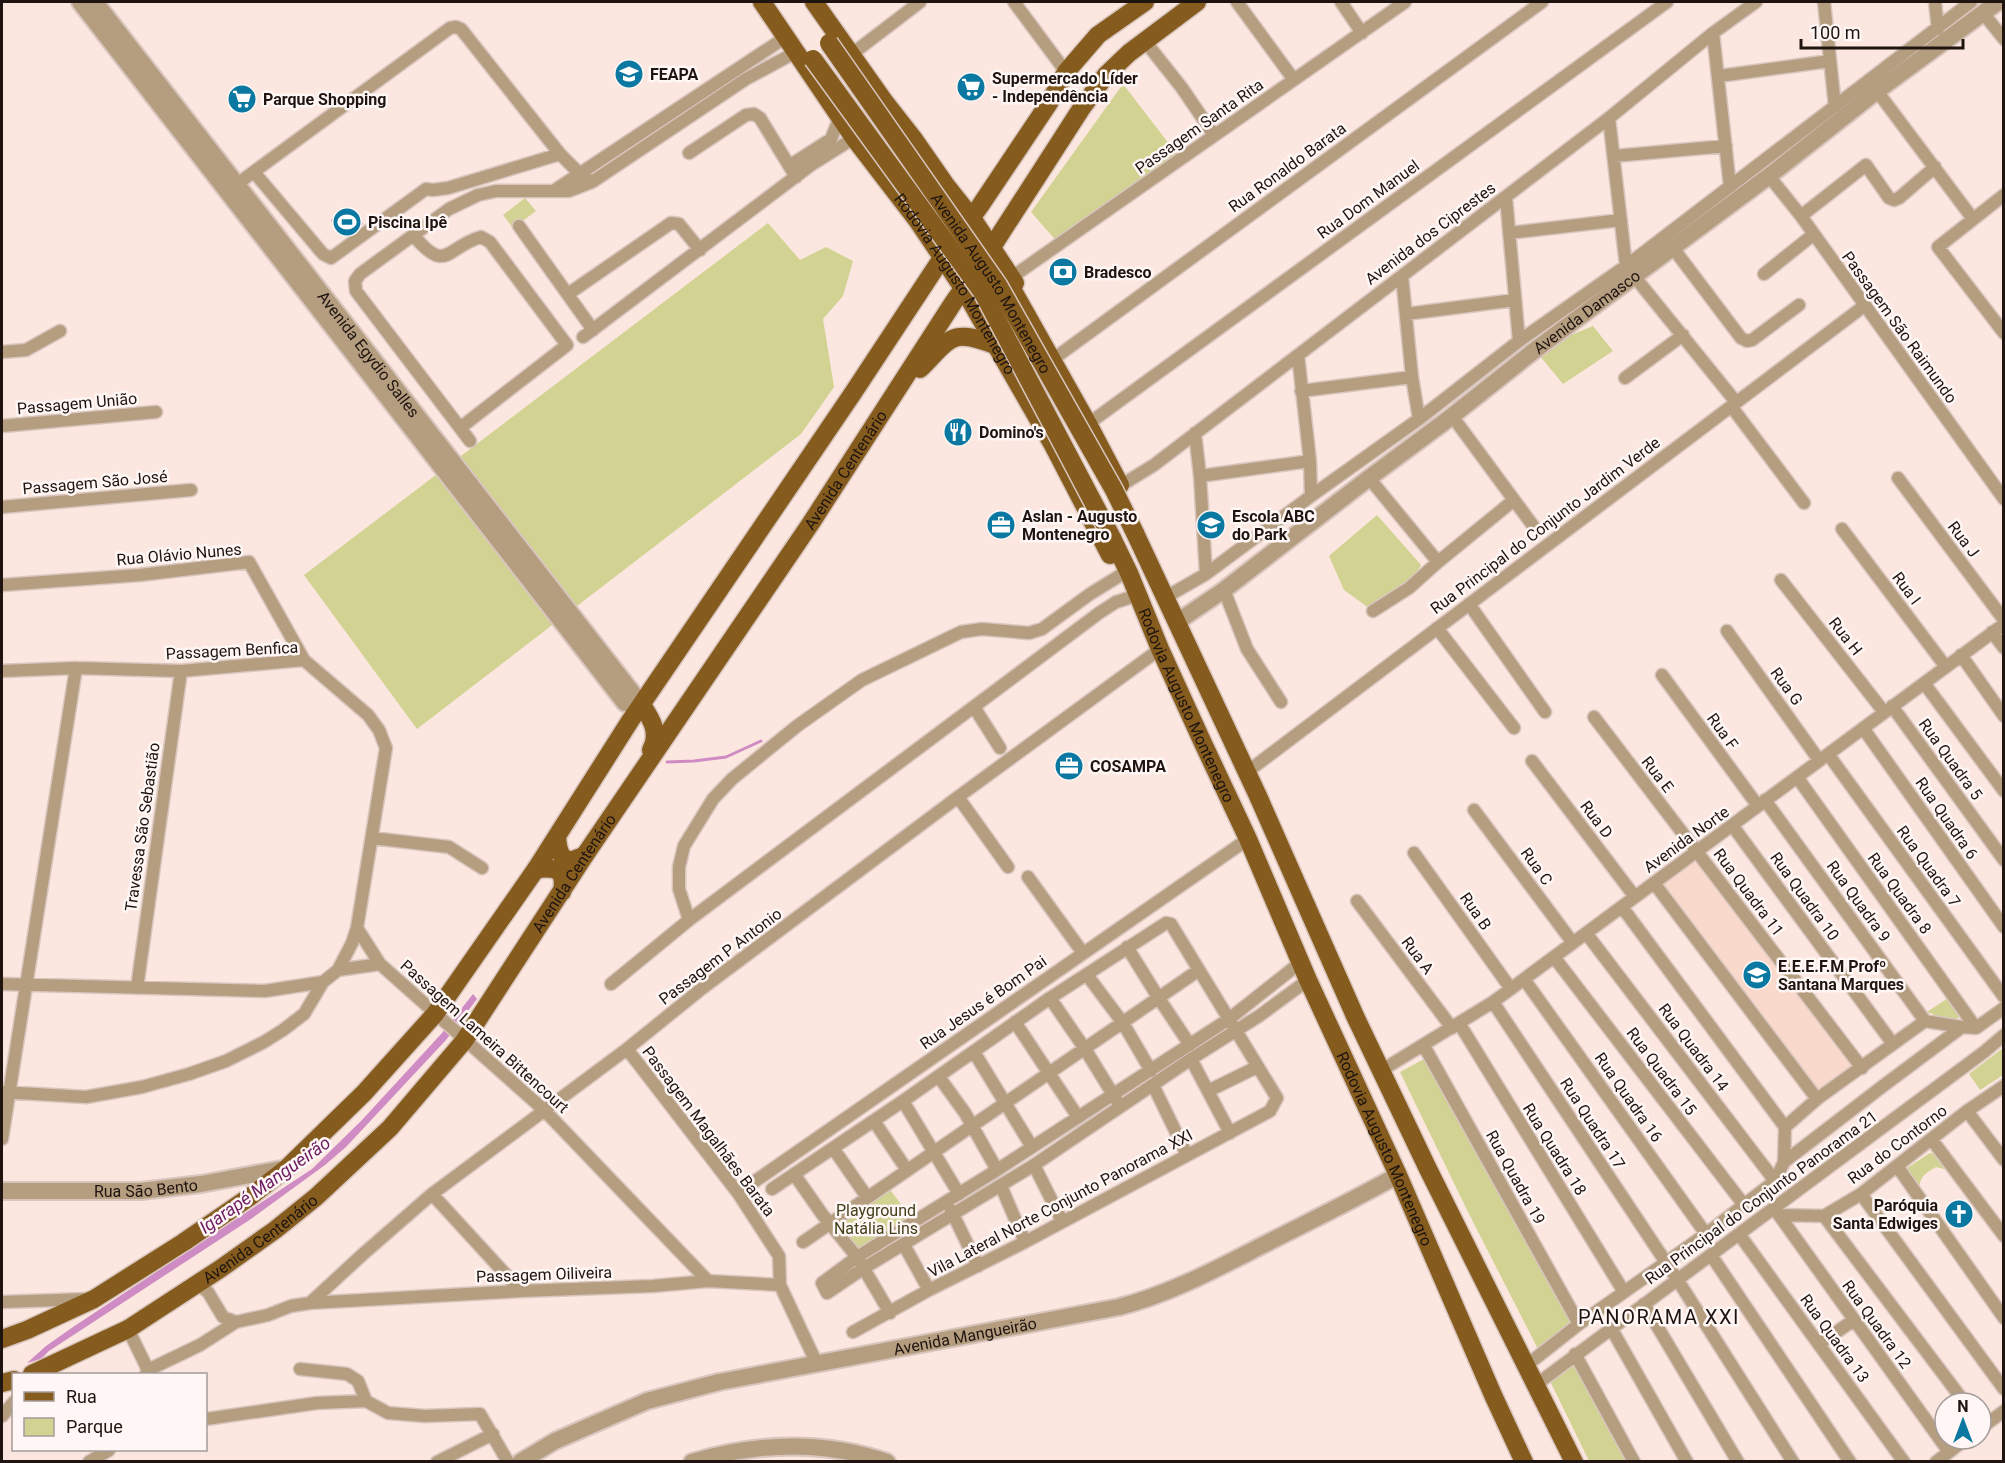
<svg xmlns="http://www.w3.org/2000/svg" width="2005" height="1463" viewBox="0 0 2005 1463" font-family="Roboto,sans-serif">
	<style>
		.built { fill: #fad9cd }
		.green { fill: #d2d292 }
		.water { fill: #cf8bc3 }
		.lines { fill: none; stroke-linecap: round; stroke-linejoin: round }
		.stream { stroke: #cf8bc3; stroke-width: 3 }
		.minor-casing { stroke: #d8c5be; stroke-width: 15 }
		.tertiary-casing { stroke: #d8c5be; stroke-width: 20 }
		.primary-casing { stroke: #d8c5be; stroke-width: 21 }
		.minor { stroke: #b59e80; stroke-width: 12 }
		.tertiary { stroke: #b59e80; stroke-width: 16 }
		.primary { stroke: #855c1e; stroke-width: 18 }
		.primary-bridge-casing { stroke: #d8c5be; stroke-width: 21; stroke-linecap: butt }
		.primary-bridge { stroke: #855c1e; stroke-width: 18 }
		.labels { text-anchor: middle; stroke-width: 5; stroke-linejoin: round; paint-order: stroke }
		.poi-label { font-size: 16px; font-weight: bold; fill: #1f1410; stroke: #fef7f5; text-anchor: start }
		.street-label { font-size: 16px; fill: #1f1410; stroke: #fef7f5 }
		.park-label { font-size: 16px; fill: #403f1a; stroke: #fef7f5 }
		.water-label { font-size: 18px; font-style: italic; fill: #6c1c62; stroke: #fef7f5 }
		.quarter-label { font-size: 20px; letter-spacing: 1.5px; fill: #1f1410; stroke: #fef7f5 }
	</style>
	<rect width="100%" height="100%" fill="#fbe7df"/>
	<path class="built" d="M1694 853 1858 1067 1817 1095 1657 884Z"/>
	<path class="green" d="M1123 84 1180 158 1059 244 1031 212Z
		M525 198 536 211 513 228 503 215Z
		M768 223 800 260 826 247 853 261 843 296 823 319 834 387 801 434 417 729 304 575Z
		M1593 326 1613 351 1563 384 1535 350Z
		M1377 515 1421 565 1409 588 1373 611 1344 590 1329 556Z
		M1948 998 1960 1016 1953 1022 1927 1012Z
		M2003 1048V1075L1980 1090 1969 1074Z
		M1426 1058 1574 1321 1538 1349 1468 1212 1400 1072Z
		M1930 1153 1938 1154 1952 1171 1936 1167C1918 1177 1919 1182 1920 1201L1901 1172Z
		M886 1184 914 1222 857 1257 830 1223Z
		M1574 1365 1625 1461H1589L1551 1383 1552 1379Z"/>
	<path class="water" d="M347 208 363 224 345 236 331 220Z
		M473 994 477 999 446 1040 346 1147 325 1165 251 1219 49 1351 41 1359 27 1363 46 1346 73 1327 312 1169 362 1120 442 1033Z"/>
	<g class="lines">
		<path class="stream" d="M667 762 694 761 726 757 761 741"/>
		<g class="minor-casing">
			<path id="minor" d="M1014 2 1066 72
				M1237 2 1294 80
				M1341 2 1362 33
				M1824 2 1835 107
				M1935 2 1938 29
				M1983 13 2004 39
				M1713 33 1730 187
				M1144 40 1182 88 1214 135
				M852 54 920 2
				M1719 76 1830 61
				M1877 91 1973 219
				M1609 118 1626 266
				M689 153 746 115 754 114 760 118 796 177
				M1614 156 1726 146
				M789 166 831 139 840 117
				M254 172 323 254 331 258 426 189 433 190 448 188 560 154
				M1769 176 1801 216 2004 499
				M244 179 450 28 456 27 461 29 560 154 577 171 592 182
				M555 190 786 37
				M2004 195 1938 247 2004 333
				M1506 197 1519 341
				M1801 216 1866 165 1889 198 1894 200 1899 198 1935 167
				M519 226 593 330
				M1509 233 1621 220
				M414 236C447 275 446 247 481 237L490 242 567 345 460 428
				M1673 248 1741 338 1747 341 1752 340 1799 305
				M1764 274 1814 234
				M1402 276 1412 377 1419 419
				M1634 276 1736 402
				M1012 277 1405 2
				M568 294 671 223 679 224 700 250
				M1406 314 1515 300
				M583 337 811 165 854 138
				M2 352 26 350 60 331
				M1298 355 1310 461 1311 496
				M1052 360 1542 2
				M1625 378 1683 335
				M1301 391 1412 377
				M1731 406 1804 503
				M1088 424 1667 2
				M1458 424 1534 527
				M2 426 156 412
				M1195 433 1200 476 1206 574
				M470 441 356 291 355 281 360 274 449 209 478 195 496 191H569L592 182 746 79 796 52
				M1200 476 1310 461
				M1369 478 1438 562
				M1898 478 2004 620
				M1120 486 1154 465 1609 118 1713 33 1756 2
				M2 507 191 490
				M1842 529 1946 667
				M1781 580 1884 712
				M2 585 140 575 249 562 304 660 368 715 379 730 386 748 357 928 352 943 338 970
				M1224 590 1247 649 1281 702
				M1166 597 1206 574 1311 496 1419 419 1519 341 1626 266 1971 2
				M1469 604 1545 712
				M1373 611 1409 588 1438 562 1514 500
				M1437 628 1514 728
				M1727 631 1819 760
				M1992 632 2004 648
				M1961 655 2004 716
				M2 671 76 668 181 671 304 660
				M1662 675 1758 806
				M1924 683 2004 791
				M1892 706 2004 860
				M974 707 1000 748
				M1594 717 1862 1068
				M1863 728 2004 927
				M1828 754 2004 997
				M1532 761 1635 897
				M1247 772 1864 306
				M1797 777 1976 1028
				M958 797 1008 867
				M1765 800 1925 1021
				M1474 810 1573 943
				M1732 825 1893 1044
				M372 838 449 847 482 868
				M1414 853 1511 989
				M1028 877 1083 953
				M1654 883 1817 1099
				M1357 901 1452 1028
				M1622 907 1785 1127
				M689 920 679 889V867L684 846 713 799 732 779 797 726 862 680 961 632 982 629 1029 633 1042 629 1090 594 1124 573
				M357 928 380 964 544 1110 708 1281
				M1586 933 1775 1181
				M1127 947 1158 997 1190 1045
				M1554 957 1744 1205
				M1301 962 1229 1019 997 1170 857 1257 822 1283 827 1293 864 1268 1034 1165 1191 1059 1259 1016 1308 980
				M1087 975 1123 1023 1151 1071
				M1524 979 1706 1234
				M2 984 265 991 323 982 338 970 380 964
				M611 984 689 920 1099 613 1116 602 1138 595
				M137 988 181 671
				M1050 998 1085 1049 1117 1101
				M1493 1002 1677 1279 1793 1462
				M1015 1022 1078 1117
				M1459 1023 1624 1292
				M1424 1046 1579 1324
				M627 1049 738 1193 779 1256 780 1285 817 1364
				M974 1052 1032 1147
				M1191 1059 1230 1133
				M1382 1070 1493 1002 2004 624
				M939 1077 965 1113 997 1170
				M1153 1085 1187 1155
				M1208 1091 1257 1067
				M2 1092 86 1097 142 1087 189 1074 226 1061 264 1042 283 1030 304 1014 323 982
				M903 1101 959 1194
				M1967 1111 2004 1160
				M874 1121 907 1170
				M2 1139 76 668
				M1932 1140 2004 1236
				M833 1148 867 1197
				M1784 1162 1785 1127 1817 1099 1925 1021 1962 1027
				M1034 1165 1062 1221
				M1897 1166 2004 1318
				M794 1174 822 1214 857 1257 890 1313
				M1001 1186 1025 1242
				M772 1189 903 1101 1050 998 1166 923 1171 924 1277 1098 1270 1111 1025 1242 929 1290 853 1332
				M738 1193 1248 839
				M432 1194 521 1291
				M1861 1194 2004 1389
				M951 1210 978 1266
				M1776 1211 1779 1215 1824 1216 1861 1194 1967 1111 2004 1086
				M1779 1215 1949 1452
				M1824 1216 1965 1403
				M1739 1234 1904 1462
				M803 1242 1199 970
				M904 1245 929 1290
				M1711 1255 1850 1462
				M197 1284 208 1292 223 1317 236 1322 268 1315 291 1306 310 1303 521 1291 653 1286 708 1281 780 1285
				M2 1302 87 1299
				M310 1303 362 1255 432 1194 627 1049 700 990 958 797 1160 649
				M1644 1304 1738 1462
				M1611 1328 1687 1462
				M128 1329 148 1370 146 1374
				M1819 1344 1854 1320
				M1575 1354 1634 1462
				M1527 1365 1579 1324 1706 1234 1775 1181 1784 1162 1883 1086 1962 1027 1976 1028 2004 1008
				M300 1369 347 1374 358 1381 366 1401
				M148 1370 200 1345 236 1322
				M1537 1384 1984 1052 2004 1035
				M2 1416 14 1402
				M206 1419 317 1403 366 1401 388 1413 425 1416 480 1414 508 1462
				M1981 1428 2004 1411
				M89 1462 109 1450
				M437 1462 493 1434
				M1936 1462 1966 1439"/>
		</g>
		<g class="tertiary-casing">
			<g id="tertiary">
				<path d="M80 2 625 703"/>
				<path id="s1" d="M95 2 642 705"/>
				<path id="s2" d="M1177 622 1224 590 1369 478 1447 420 1535 350 1769 176 1877 91 1998 2"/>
				<path id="s3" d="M2 1191H141L201 1184 287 1168"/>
				<path id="s4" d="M520 1462 555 1441 647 1401 719 1382 1119 1307C1170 1294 1216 1269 1263 1245 1308 1222 1354 1200 1398 1175"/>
				<path d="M692 1462C756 1443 823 1440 887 1462"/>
			</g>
		</g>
		<g class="primary-casing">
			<g id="primary">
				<path id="s5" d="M762 2 854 138 917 220 963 288 1053 445 1110 555"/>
				<path d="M814 2 884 101 913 138 945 184 972 218 1015 283"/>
				<path d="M981 280C991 273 1000 271 1008 282L1088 424 1120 485"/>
				<path d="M920 369C951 338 951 327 997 346"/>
				<path d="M1135 533 1258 796 1355 1016 1428 1169 1574 1462"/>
				<path id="s6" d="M1112 538 1129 573 1160 649 1202 741 1248 839 1308 980 1398 1175 1493 1395 1524 1462"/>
				<path d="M642 705C652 720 660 733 651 750"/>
				<path d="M557 838C559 858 565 866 585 855"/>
				<path d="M536 869C556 867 566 869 562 892"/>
				<path d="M2 1339 27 1330 94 1299 184 1242 251 1196 287 1168 364 1093 435 1014 536 869 630 721 853 393 942 258 980 206 1049 103 1066 72 1098 35 1145 2"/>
				<path id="s7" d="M32 1374 128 1329 220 1269 275 1230 316 1197 390 1128 464 1041 585 855 811 523 953 303 992 247 1081 109 1106 75 1129 53 1197 2"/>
				<path d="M2 1383 14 1380"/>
			</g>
		</g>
		<use href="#minor" class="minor"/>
		<use href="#tertiary" class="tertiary"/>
		<use href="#primary" class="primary"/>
		<g class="primary-bridge-casing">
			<g id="primary-bridge">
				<path id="s8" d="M829 43 998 285 1114 490 1135 533"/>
				<path d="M813 59 983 293 1112 538"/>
			</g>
		</g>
		<use href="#primary-bridge" class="primary-bridge"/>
	</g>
	<defs>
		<g id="university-disc" transform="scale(1.5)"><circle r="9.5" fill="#0b78a2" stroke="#fef7f5"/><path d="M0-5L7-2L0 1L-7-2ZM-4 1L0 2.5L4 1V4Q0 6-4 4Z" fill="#fff"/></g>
		<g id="supermarket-disc" transform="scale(1.5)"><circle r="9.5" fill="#0b78a2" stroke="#fef7f5"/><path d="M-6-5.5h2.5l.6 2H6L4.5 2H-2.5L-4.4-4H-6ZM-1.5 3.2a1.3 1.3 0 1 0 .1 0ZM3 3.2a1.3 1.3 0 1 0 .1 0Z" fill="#fff"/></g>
		<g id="stadium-disc" transform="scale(1.5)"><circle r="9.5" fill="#0b78a2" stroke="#fef7f5"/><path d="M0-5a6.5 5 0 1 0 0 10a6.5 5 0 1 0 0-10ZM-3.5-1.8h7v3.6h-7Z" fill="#fff"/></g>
		<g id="bank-disc" transform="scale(1.5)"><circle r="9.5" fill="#0b78a2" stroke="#fef7f5"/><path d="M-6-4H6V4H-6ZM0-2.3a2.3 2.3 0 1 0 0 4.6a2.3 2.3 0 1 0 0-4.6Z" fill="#fff"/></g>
		<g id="restaurant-disc" transform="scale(1.5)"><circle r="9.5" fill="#0b78a2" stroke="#fef7f5"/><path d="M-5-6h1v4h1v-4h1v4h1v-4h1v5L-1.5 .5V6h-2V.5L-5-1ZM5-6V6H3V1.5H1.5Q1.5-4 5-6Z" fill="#fff"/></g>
		<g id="office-disc" transform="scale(1.5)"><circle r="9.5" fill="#0b78a2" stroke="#fef7f5"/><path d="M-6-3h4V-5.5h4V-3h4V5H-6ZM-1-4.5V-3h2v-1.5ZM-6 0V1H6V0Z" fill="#fff"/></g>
		<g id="school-disc" transform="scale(1.5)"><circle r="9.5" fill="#0b78a2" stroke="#fef7f5"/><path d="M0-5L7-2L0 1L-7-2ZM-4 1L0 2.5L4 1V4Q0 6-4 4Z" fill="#fff"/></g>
		<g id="church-disc" transform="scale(1.5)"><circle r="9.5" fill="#0b78a2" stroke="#fef7f5"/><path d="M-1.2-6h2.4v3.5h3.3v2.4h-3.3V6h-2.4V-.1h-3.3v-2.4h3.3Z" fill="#fff"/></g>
	</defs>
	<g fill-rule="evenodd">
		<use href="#university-disc" x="629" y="74"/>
		<use href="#supermarket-disc" x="971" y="87"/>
		<use href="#supermarket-disc" x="242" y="99"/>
		<use href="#stadium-disc" x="347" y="222"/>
		<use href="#bank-disc" x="1063" y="272"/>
		<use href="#restaurant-disc" x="958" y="432"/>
		<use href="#office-disc" x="1001" y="525"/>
		<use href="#school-disc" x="1211" y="525"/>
		<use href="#office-disc" x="1069" y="766"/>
		<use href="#school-disc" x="1757" y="975"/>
		<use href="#church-disc" x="1959" y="1214"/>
	</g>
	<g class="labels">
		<g class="poi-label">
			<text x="650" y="80">FEAPA</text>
			<text x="992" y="84">Supermercado Líder<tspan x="992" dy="18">- Independência</tspan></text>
			<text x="263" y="105">Parque Shopping</text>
			<text x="368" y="228">Piscina Ipê</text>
			<text x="1084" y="278">Bradesco</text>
			<text x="979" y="438">Domino's</text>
			<text x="1022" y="522">Aslan - Augusto<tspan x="1022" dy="18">Montenegro</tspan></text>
			<text x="1232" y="522">Escola ABC<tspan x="1232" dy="18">do Park</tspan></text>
			<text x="1090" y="772">COSAMPA</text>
			<text x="1778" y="972">E.E.E.F.M Profº<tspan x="1778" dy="18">Santana Marques</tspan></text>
			<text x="1938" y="1211" text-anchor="end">Paróquia<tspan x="1938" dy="18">Santa Edwiges</tspan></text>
		</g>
		<g class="street-label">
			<text transform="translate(1199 126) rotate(-35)" y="6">Passagem Santa Rita</text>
			<text transform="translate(1287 167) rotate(-36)" y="6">Rua Ronaldo Barata</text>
			<text transform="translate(1368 199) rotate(-36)" y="6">Rua Dom Manuel</text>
			<text transform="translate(1430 233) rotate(-37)" y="6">Avenida dos Ciprestes</text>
			<text dy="6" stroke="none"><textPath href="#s5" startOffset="342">Rodovia Augusto Montenegro</textPath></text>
			<text dy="6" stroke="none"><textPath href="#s8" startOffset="290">Avenida Augusto Montenegro</textPath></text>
			<text dy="6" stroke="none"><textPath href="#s2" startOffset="514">Avenida Damasco</textPath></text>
			<text transform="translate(1900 327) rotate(54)" y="6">Passagem São Raimundo</text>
			<text dy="6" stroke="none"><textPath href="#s1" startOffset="446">Avenida Egydio Salles</textPath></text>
			<text transform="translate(77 403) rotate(-5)" y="6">Passagem União</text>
			<text dy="6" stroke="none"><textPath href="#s7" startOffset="1238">Avenida Centenário</textPath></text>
			<text transform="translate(95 482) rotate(-5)" y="6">Passagem São José</text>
			<text transform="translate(1545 525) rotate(-37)" y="6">Rua Principal do Conjunto Jardim Verde</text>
			<text transform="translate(1964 539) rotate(53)" y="6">Rua J</text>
			<text transform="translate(179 554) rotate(-5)" y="6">Rua Olávio Nunes</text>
			<text transform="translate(1907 588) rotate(53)" y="6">Rua I</text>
			<text transform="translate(1846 636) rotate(52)" y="6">Rua H</text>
			<text transform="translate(232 650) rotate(-3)" y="6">Passagem Benfica</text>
			<text transform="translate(1787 686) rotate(54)" y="6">Rua G</text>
			<text dy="6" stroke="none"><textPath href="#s6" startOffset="183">Rodovia Augusto Montenegro</textPath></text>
			<text transform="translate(1723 731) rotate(54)" y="6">Rua F</text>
			<text transform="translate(1951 759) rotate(54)" y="6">Rua Quadra 5</text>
			<text transform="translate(1658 774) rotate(52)" y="6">Rua E</text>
			<text transform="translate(1947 818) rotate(55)" y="6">Rua Quadra 6</text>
			<text transform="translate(1597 819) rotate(53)" y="6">Rua D</text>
			<text transform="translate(142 827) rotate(-82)" y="6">Travessa São Sebastião</text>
			<text transform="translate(1686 839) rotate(-36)" y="6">Avenida Norte</text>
			<text transform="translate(1537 866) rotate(54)" y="6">Rua C</text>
			<text transform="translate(1929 866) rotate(54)" y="6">Rua Quadra 7</text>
			<text dy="6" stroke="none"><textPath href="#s7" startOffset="752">Avenida Centenário</textPath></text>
			<text transform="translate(1749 892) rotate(53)" y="6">Rua Quadra 11</text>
			<text transform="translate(1900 893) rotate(54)" y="6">Rua Quadra 8</text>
			<text transform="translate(1805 896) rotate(54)" y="6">Rua Quadra 10</text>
			<text transform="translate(1859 901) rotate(54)" y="6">Rua Quadra 9</text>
			<text transform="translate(1476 911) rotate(55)" y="6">Rua B</text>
			<text transform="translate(1418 955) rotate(53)" y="6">Rua A</text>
			<text transform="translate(720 956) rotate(-37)" y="6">Passagem P Antonio</text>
			<text transform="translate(983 1002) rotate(-35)" y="6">Rua Jesus é Bom Pai</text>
			<text transform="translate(485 1036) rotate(42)" y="6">Passagem Lameira Bittencourt</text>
			<text transform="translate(1694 1047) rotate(53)" y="6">Rua Quadra 14</text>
			<text transform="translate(1662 1071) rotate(53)" y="6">Rua Quadra 15</text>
			<text transform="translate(1629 1097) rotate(55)" y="6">Rua Quadra 16</text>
			<text transform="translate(1593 1123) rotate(57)" y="6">Rua Quadra 17</text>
			<text transform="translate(709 1131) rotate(53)" y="6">Passagem Magalhães Barata</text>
			<text transform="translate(1897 1144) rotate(-37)" y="6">Rua do Contorno</text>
			<text dy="6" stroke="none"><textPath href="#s6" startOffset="669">Rodovia Augusto Montenegro</textPath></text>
			<text transform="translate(1555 1149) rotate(58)" y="6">Rua Quadra 18</text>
			<text transform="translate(1516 1177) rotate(61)" y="6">Rua Quadra 19</text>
			<text dy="6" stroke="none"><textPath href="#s3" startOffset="144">Rua São Bento</textPath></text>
			<text transform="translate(1761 1197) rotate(-36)" y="6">Rua Principal do Conjunto Panorama 21</text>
			<text transform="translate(1060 1203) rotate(-28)" y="6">Vila Lateral Norte Conjunto Panorama XXI</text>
			<text dy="6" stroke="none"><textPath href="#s7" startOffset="266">Avenida Centenário</textPath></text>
			<text transform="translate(544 1274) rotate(-2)" y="6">Passagem Oiliveira</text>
			<text transform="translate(1877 1324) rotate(54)" y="6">Rua Quadra 12</text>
			<text dy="6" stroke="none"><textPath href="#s4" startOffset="466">Avenida Mangueirão</textPath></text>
			<text transform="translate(1835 1338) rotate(54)" y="6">Rua Quadra 13</text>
		</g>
		<g class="park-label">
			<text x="876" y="1216">Playground<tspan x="876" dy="18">Natália Lins</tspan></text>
		</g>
		<g class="water-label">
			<text transform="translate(265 1185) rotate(-35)" y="6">Igarapé Mangueirão</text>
		</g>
		<g class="quarter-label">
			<text x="1659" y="1324">PANORAMA XXI</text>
		</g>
	</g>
	<rect width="2005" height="1463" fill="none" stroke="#1f1410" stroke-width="6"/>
	<rect x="12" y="1373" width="195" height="78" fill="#fef7f5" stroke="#a59c99" stroke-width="1.5"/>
	<rect x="24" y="1392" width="30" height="9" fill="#855c1e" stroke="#a59c99" stroke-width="1.5"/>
	<text x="66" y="1403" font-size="18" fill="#1f1410">Rua</text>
	<rect x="24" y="1418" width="30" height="18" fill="#d2d292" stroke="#a59c99" stroke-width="1.5"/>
	<text x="66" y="1433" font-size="18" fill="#1f1410">Parque</text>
	<g transform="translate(1963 1421)"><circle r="28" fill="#fef7f5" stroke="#a59c99" stroke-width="1.5"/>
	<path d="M0-4.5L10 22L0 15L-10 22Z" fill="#0b78a2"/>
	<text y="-9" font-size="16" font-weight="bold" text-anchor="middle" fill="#1f1410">N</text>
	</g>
	<path d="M1801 39v9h162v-9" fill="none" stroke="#1f1410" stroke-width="3"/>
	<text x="1810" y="39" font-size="18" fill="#1f1410" stroke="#fef7f5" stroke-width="4.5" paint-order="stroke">100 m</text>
</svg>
